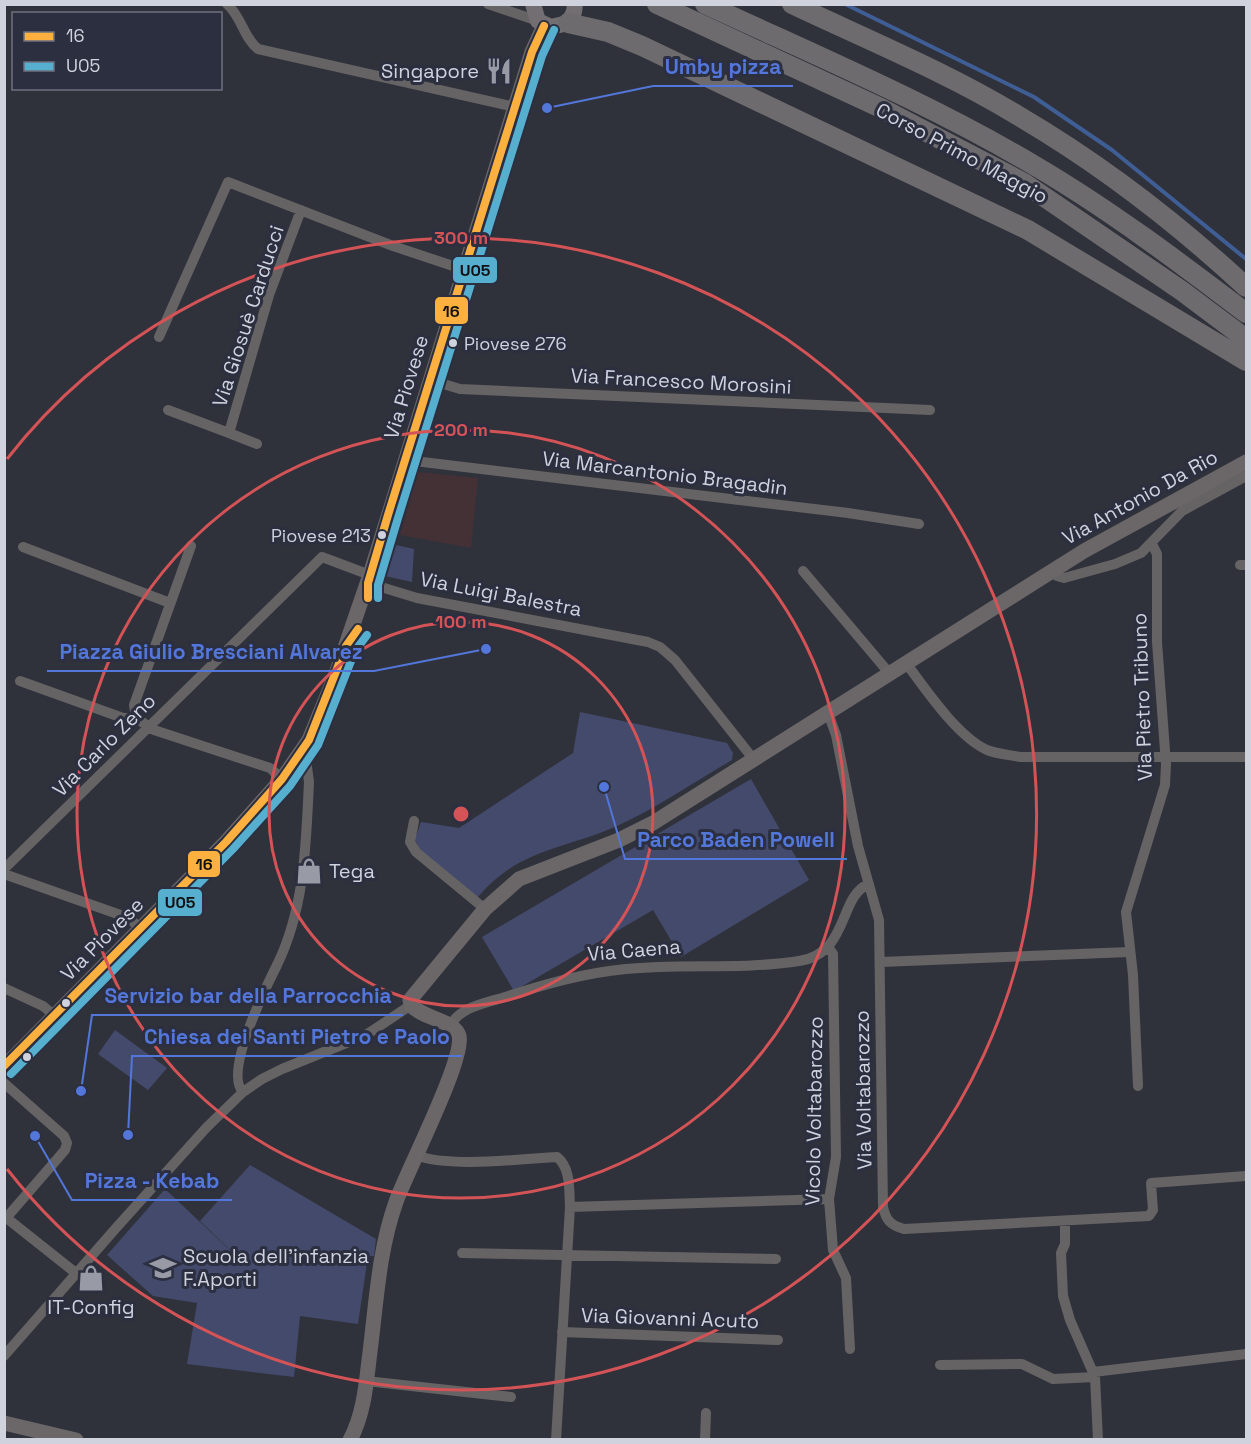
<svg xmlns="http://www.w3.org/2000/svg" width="1251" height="1444" viewBox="0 0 1251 1444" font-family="'Space Grotesk',sans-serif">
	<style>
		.commercial { fill: #433136 }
		.green { fill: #444a6c }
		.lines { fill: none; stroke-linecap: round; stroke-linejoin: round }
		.stream { stroke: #3f5e95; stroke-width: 4 }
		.street { stroke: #666365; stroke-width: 10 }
		.secondary { stroke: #6b6769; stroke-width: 15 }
		.primary { stroke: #726e71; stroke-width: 16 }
		.highway { stroke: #6e6b6e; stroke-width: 20 }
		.bus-1-casing { stroke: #2b2f40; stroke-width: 12 }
		.bus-2-casing { stroke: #2b2f40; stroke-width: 12 }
		.bus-1 { stroke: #fbb040; stroke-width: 8 }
		.bus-2 { stroke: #57afd0; stroke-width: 8 }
		.ring { fill: none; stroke: #d45356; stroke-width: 3 }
		.bus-dot { fill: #d0d3de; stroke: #2b2f40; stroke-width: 2 }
		.labels { text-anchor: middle; stroke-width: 6; stroke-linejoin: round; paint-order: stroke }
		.bus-label { font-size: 18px; fill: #d0d3de; stroke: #2b2f40; text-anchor: start }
		.poi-label { font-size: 20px; fill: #d0d3de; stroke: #2b2f40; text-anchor: start }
		.street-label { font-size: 20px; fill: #d0d3de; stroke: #2b2f40 }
		.centre { fill: #d45356; stroke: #2b2f40; stroke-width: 3 }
		.ring-label { font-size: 18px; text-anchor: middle; font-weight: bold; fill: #d45356; stroke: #2b2f40; stroke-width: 6; stroke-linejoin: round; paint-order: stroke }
		.leader { fill: none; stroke: #5376da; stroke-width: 2 }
		.callout-dot { fill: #5376da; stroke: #2b2f40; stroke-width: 2 }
		.callout-label { font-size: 21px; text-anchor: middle; font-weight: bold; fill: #5376da; stroke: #2b2f40; stroke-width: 6; stroke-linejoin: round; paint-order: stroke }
		.line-badge { stroke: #2b2f40; stroke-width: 2 }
		.pale-badge-label { font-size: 16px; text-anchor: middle; font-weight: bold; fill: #111 }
	</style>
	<rect width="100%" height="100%" fill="#30323b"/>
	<path class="commercial" d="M418 472 478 478 471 548 400 535Z"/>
	<path class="green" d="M396 545 414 549 412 582 385 576Z
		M580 712 727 743 733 753 732 760C694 782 657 808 617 826 562 850 518 849 477 898L419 849 415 839 421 822 459 828 573 753Z
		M751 779 809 880 681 957 653 910 514 991 482 937Z
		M115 1030 167 1068 148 1090 98 1054Z
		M250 1165 376 1239 374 1256H368L358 1324 300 1316 294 1377 187 1364 197 1303 153 1296 107 1255 165 1189 251 1270 200 1221Z"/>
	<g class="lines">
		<path class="stream" d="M845 4 1034 97 1112 150 1246 259"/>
		<path class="street" d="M227 4C242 17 243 37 258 49L515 107
			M488 4 538 21
			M159 337 228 182 393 246 465 270
			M430 380 460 389 930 410
			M168 410 229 433 269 295 301 210
			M229 433 257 444
			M406 460 848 513 919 524
			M23 547 170 603
			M1240 565H1246
			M1054 570 1057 576 1064 578 1115 564 1141 553 1182 511 1246 476
			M803 571 890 674
			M906 663C926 690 957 736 987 750 997 754 1010 755 1020 757H1246
			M20 681 123 718H136L154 730 270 768 282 779
			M828 713 836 735 858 846 879 920 883 1207C886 1220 890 1225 904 1229L1149 1216 1153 1210 1151 1183 1246 1176
			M136 718 134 705 191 546
			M414 821 410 842 416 852 485 909
			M4 869 322 557 370 575 381 587 417 598 648 642 660 647 675 660 755 761
			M4 874 129 918 141 929
			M829 948 833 954 836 1157 829 1199 833 1250 846 1278 850 1349
			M881 962 1129 952
			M4 988 43 1006 55 1016
			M451 1025C459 1008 485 1003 502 998 542 985 583 973 626 969 683 963 742 970 799 961 850 953 838 896 869 884
			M4 1083 64 1136 67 1143 65 1150 7 1217
			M1138 1086 1133 975 1126 912 1165 785 1166 764 1157 642V554L1152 544
			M243 1092C223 1073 266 987 277 965 305 908 306 843 309 782L307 767 298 757
			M416 1155C447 1168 521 1159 557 1157 571 1168 569 1190 570 1207L556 1440
			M570 1207 829 1199
			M4 1216 77 1274
			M1065 1221V1244L1061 1253 1063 1296 1070 1320 1095 1377 1098 1440
			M462 1253 776 1259
			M562 1332 778 1340
			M4 1356 116 1228 206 1128 243 1092 262 1079 282 1069 366 1035 411 1005
			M940 1365 1022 1364 1053 1379 1095 1377
			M1093 1372 1246 1354
			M366 1381 511 1397
			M705 1440 706 1413"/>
		<path class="secondary" d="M4 1067 226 842 282 779 309 740 336 674 370 575 532 52 544 26
			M4 1423 76 1440
			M350 1440C363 1416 366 1387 369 1360 376 1308 378 1252 396 1202 406 1173 465 1059 459 1036 455 1020 423 1019 411 1005L410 1000 485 909 519 879 619 840 653 823 1084 551 1246 462"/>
		<path class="primary" d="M533 4 538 21 551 27 568 23 574 12 575 4"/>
		<path class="highway" d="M657 4 881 108 1024 183 1182 291 1246 339
			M705 4C817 56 931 104 1037 167 1110 210 1179 262 1246 313
			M792 4C868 40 946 72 1017 115 1099 163 1177 223 1246 287
			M568 23 608 32 642 46 1028 230 1246 361"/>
		<g class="bus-1-casing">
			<path id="bus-1" d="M368 598V583L388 515 532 52 544 26
				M4 1066 226 842 282 779 309 740 346 646 358 629"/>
		</g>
		<g class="bus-2-casing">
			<path id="bus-2" d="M378 598V585L398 518 542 56 554 30
				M11 1074 233 849 290 786 318 745 355 651 367 635"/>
		</g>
		<use href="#bus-1" class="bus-1"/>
		<use href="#bus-2" class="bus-2"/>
	</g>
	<g class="ring">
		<circle cx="461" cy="814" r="192"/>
		<circle cx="461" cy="814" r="384"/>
		<path d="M7 459A576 576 0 1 1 7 1169"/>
	</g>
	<defs>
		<g id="restaurant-bare" transform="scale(2.07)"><path d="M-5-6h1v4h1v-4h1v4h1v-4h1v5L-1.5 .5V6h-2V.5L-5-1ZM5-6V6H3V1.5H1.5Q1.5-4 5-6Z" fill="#989ba5" stroke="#2b2f40" stroke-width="2.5" paint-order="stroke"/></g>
		<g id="shop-bare" transform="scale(2.07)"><path d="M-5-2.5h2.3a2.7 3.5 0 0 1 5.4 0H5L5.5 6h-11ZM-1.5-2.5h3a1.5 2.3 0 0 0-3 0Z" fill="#989ba5" stroke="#2b2f40" stroke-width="2.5" paint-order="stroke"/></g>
		<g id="school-bare" transform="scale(2.07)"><path d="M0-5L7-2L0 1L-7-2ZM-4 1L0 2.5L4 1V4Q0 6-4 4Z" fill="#989ba5" stroke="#2b2f40" stroke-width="2.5" paint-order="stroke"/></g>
	</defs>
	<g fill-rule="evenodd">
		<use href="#restaurant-bare" x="499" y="71"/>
		<use href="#shop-bare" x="309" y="871"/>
		<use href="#school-bare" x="163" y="1268"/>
		<use href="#shop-bare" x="91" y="1278"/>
	</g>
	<g class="bus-dot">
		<circle cx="453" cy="343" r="5"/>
		<circle cx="382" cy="535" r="5"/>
		<circle cx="66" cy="1003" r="5"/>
		<circle cx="27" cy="1057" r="5"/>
	</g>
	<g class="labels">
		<g class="bus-label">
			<text x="464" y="350">Piovese 276</text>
			<text x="371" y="542" text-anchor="end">Piovese 213</text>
		</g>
		<g class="poi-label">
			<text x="479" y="78" text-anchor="end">Singapore</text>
			<text x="329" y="878">Tega</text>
			<text x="183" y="1263">Scuola dell'infanzia<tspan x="183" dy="23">F.Aporti</tspan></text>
			<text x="91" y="1314" text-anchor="middle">IT-Config</text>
		</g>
		<g class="street-label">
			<text transform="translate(962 153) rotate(28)" y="7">Corso Primo Maggio</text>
			<text transform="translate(248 316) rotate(-72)" y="7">Via Giosuè Carducci</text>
			<text transform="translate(681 381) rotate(3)" y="7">Via Francesco Morosini</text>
			<text transform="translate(406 387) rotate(-73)" y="7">Via Piovese</text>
			<text transform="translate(665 473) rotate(7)" y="7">Via Marcantonio Bragadin</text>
			<text transform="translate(1140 497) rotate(-29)" y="7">Via Antonio Da Rio</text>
			<text transform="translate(501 594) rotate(11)" y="7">Via Luigi Balestra</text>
			<text transform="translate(1142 697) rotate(-92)" y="7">Via Pietro Tribuno</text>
			<text transform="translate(104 745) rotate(-45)" y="7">Via Carlo Zeno</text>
			<text transform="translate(102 939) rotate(-45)" y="7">Via Piovese</text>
			<text transform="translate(634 950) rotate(-5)" y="7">Via Caena</text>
			<text transform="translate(863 1090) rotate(-91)" y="7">Via Voltabarozzo</text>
			<text transform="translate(814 1111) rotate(-89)" y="7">Vicolo Voltabarozzo</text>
			<text transform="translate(670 1318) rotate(2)" y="7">Via Giovanni Acuto</text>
		</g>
	</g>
	<circle cx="461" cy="814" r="9" class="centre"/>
	<g class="ring-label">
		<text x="461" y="244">300 m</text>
		<text x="461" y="436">200 m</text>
		<text x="461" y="628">100 m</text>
	</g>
	<path class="leader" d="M547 108L653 86H793M486 649L374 671H47M604 787L625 859H847M81 1091L92 1015H403M128 1135L132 1056H462M35 1136L72 1200H232"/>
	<g class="callout-dot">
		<circle cx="547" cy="108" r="6"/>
		<circle cx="486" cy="649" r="6"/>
		<circle cx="604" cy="787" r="6"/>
		<circle cx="81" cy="1091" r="6"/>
		<circle cx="128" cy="1135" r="6"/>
		<circle cx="35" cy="1136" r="6"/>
	</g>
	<g class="callout-label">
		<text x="723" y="74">Umby pizza</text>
		<text x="211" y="659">Piazza Giulio Bresciani Alvarez</text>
		<text x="736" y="847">Parco Baden Powell</text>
		<text x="248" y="1003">Servizio bar della Parrocchia</text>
		<text x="297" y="1044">Chiesa dei Santi Pietro e Paolo</text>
		<text x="152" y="1188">Pizza - Kebab</text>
	</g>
	<g class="line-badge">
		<rect x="452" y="256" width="46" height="28" rx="6" fill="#57afd0"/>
		<rect x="434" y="296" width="35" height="29" rx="6" fill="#fbb040"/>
		<rect x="187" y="850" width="34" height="28" rx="6" fill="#fbb040"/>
		<rect x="157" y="888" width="46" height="29" rx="6" fill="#57afd0"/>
	</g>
	<g class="pale-badge-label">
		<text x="475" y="276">U05</text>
		<text x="451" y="317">16</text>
		<text x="204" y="870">16</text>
		<text x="180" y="908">U05</text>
	</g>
	<rect width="1251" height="1444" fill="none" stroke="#d0d3de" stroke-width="12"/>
	<rect x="12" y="12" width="210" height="78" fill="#2b2f40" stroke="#6d717f" stroke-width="1.5"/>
	<rect x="24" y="32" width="30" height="9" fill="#fbb040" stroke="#6d717f" stroke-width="1.5"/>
	<text x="66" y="42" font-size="18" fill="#d0d3de">16</text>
	<rect x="24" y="62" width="30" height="9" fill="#57afd0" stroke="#6d717f" stroke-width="1.5"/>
	<text x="66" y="72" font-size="18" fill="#d0d3de">U05</text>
</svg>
